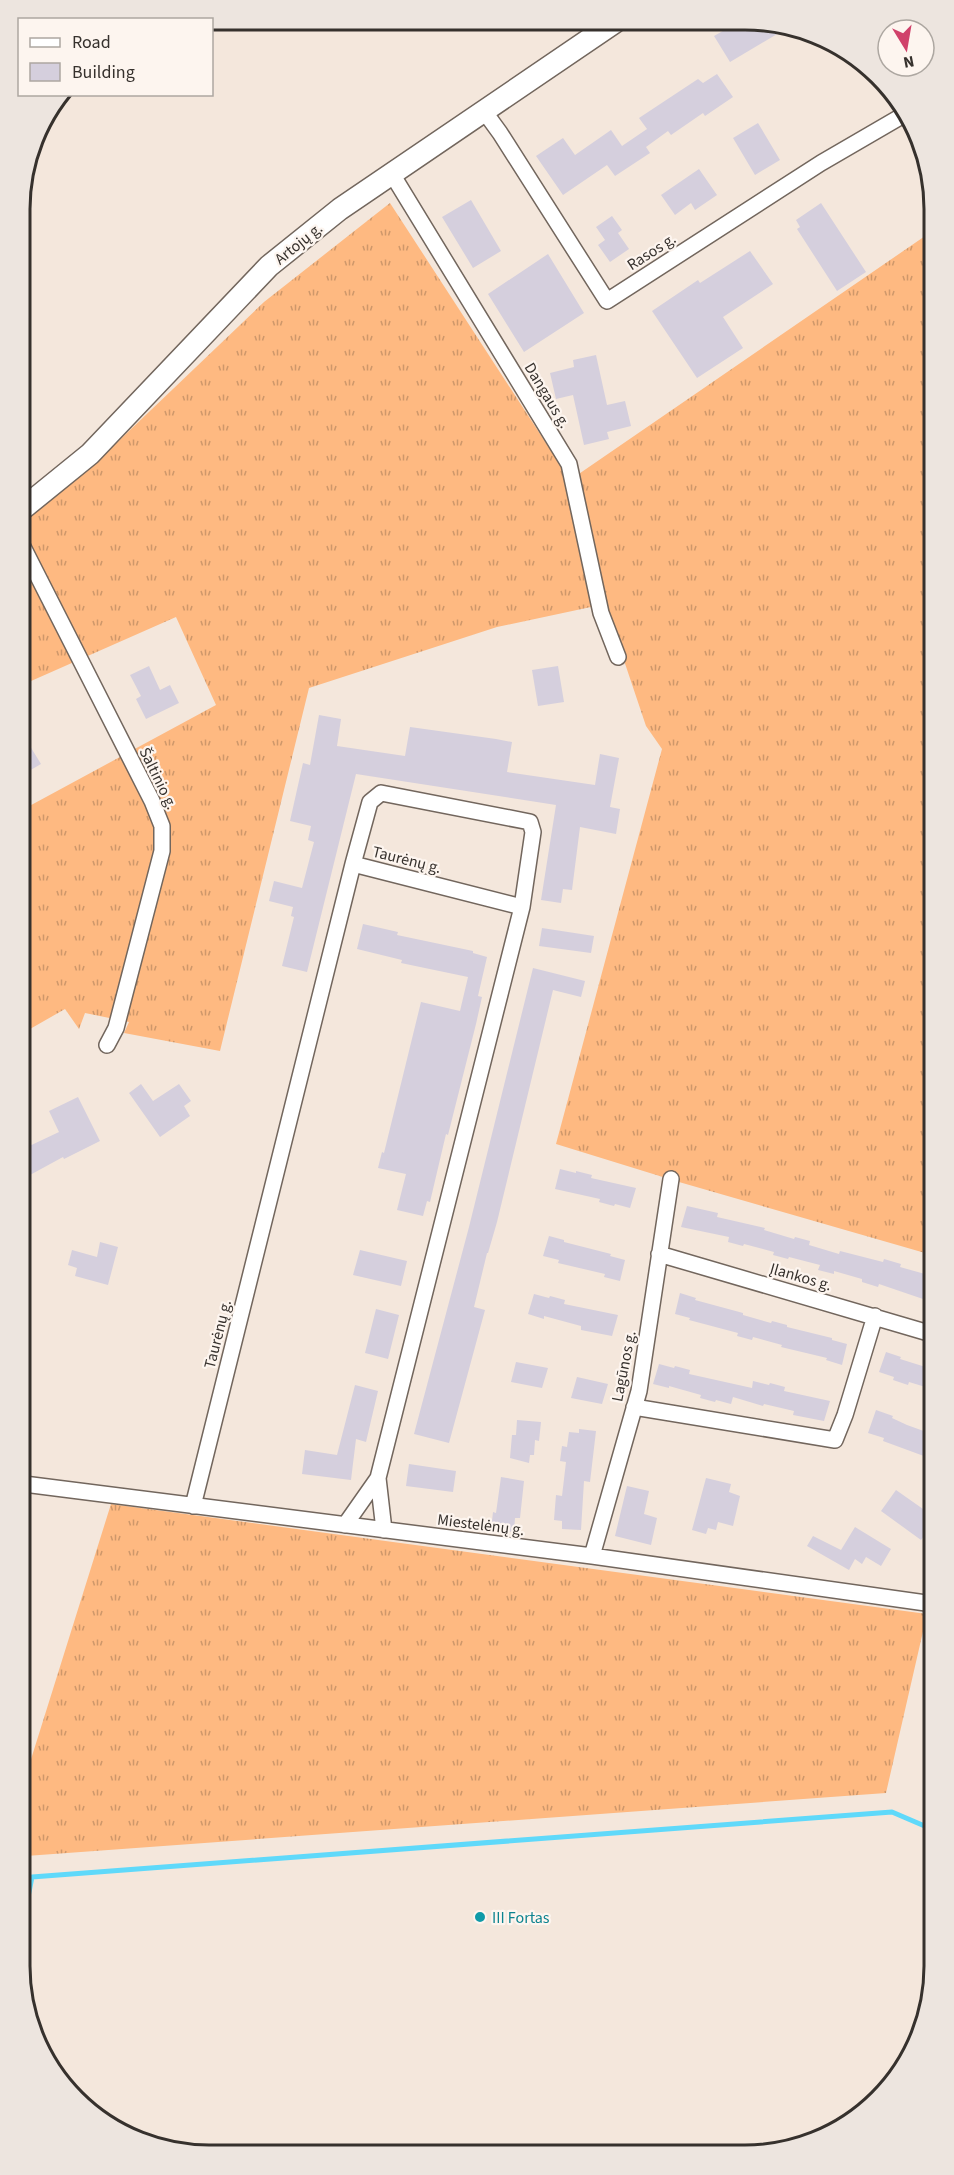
<svg xmlns="http://www.w3.org/2000/svg" width="954" height="2175" viewBox="0 0 954 2175" font-family="'Source Sans 3',sans-serif">
	<style>
		.grass { fill: url(#grass-tufts) }
		.lines { fill: none; stroke-linecap: round; stroke-linejoin: round }
		.stream { stroke: #5fd9fa; stroke-width: 5 }
		.building { fill: #d5cfdd }
		.street-casing { stroke: #72665d; stroke-width: 18 }
		.secondary-casing { stroke: #72665d; stroke-width: 24 }
		.street { stroke: #fff; stroke-width: 15 }
		.secondary { stroke: #fff; stroke-width: 21 }
		.culture-dot { fill: #0f9aa8; stroke: #fdf5ef; stroke-width: 2 }
		.labels { text-anchor: middle; stroke-width: 4.5; stroke-linejoin: round; paint-order: stroke }
		.street-label { font-size: 16px; fill: #36312d; stroke: #fdf5ef }
		.culture-label { font-size: 16px; fill: #0d838f; stroke: #fdf5ef; text-anchor: start }
		.rim { fill: none; stroke: #36312d; stroke-width: 3 }
	</style>
	<defs>
		<pattern id="grass-tufts" width="24" height="20" patternUnits="userSpaceOnUse" patternTransform="scale(1.5)"><rect width="24" height="20" fill="#feb981"/><path d="M3 7l-1-3M5 7V3M7 7l1-3M15 17l-1-3M17 17v-4M19 17l1-3" fill="none" stroke="#ce976a"/></pattern>
	</defs>
	<rect width="100%" height="100%" fill="#f4e7dc"/>
	<path class="grass" d="M390 203 570 480 928 234 932 1255 679 1182 556 1144 662 749 646 726 605 604 497 627 309 688 220 1051 124 1033 129 1022 85 1013 79 1029 65 1009 23 1033 22 810 216 705 176 617 22 685 21 524 107 452 264 302Z
		M111 1504 927 1614 886 1793 26 1856 27 1772Z"/>
	<g class="lines">
		<path class="stream" d="M26 1907 32 1877 892 1812 934 1830"/>
	</g>
	<path class="building" d="M737 23H782L789 27 730 62 714 36Z
		M717 74 733 97 705 116 703 113 671 135 668 131 646 147 650 153 615 176 607 165 563 195 536 156 563 138 575 155 611 130 622 146 647 129 639 118 698 79 703 83Z
		M758 123 780 160 755 175 733 138Z
		M699 169 717 195 695 210 691 203 675 215 661 195Z
		M471 200 501 251 473 268 442 217Z
		M821 203 866 272 837 291 797 229 800 227 796 220Z
		M612 216 622 230 618 233 629 249 610 262 598 245 605 240 596 227Z
		M750 251 773 284 723 317 743 348 697 378 652 311 698 280 700 283Z
		M548 254 584 313 524 352 488 294Z
		M596 355 607 405 625 401 631 426 607 432 609 439 584 445 573 395 556 399 550 373 574 367 573 360Z
		M149 666 160 690 170 685 179 703 146 719 136 699 141 696 130 675Z
		M558 666 564 702 538 706 532 670Z
		M319 715 341 719 337 746 405 756 410 727 496 739 512 742 507 772 595 785 600 754 619 758 610 807 620 809 616 834 580 827 572 890 563 889 561 903 541 900 556 805 356 774 307 972 282 966 294 917 291 916 293 907 269 901 274 881 302 888 314 842 308 840 311 826 290 821 303 763 310 765Z
		M22 733 41 764 22 775Z
		M363 924 398 932 397 935 473 951V953L487 957 478 996 482 997 476 1024 448 1135 446 1134 430 1202 427 1201 423 1216 397 1210 406 1174 378 1168 382 1152 384 1153 421 1002 460 1011 468 977 401 963 402 960 357 949Z
		M542 928 594 936 591 953 539 946Z
		M533 968 585 981 581 997 553 990 497 1222 488 1253H487L474 1307 485 1310 449 1443 414 1434 469 1227Z
		M141 1084 153 1101 179 1084 191 1101 184 1106 190 1116 160 1137 129 1093Z
		M78 1097 100 1141 64 1159 63 1157 30 1175 23 1162V1149L59 1132 49 1111Z
		M560 1169 576 1173V1171L592 1175 591 1178 636 1188 630 1208 615 1204 614 1206 599 1202 600 1199 555 1189Z
		M687 1206 718 1213 717 1217 765 1228 764 1230 794 1239 795 1237 810 1241 809 1245 839 1254 840 1251 883 1262 884 1259 901 1264 900 1267 932 1276V1298L924 1296 923 1299 879 1284 878 1287 862 1282V1279L834 1271V1274L818 1270 820 1265 789 1257 788 1259 773 1255 774 1252 744 1244 743 1246 728 1242 729 1237 681 1227Z
		M549 1236 564 1240V1242L611 1254 610 1256 625 1260 620 1281 604 1277 605 1274 558 1263 559 1260 543 1256Z
		M100 1242 118 1247 108 1285 75 1276 77 1268 68 1265 72 1250 97 1257Z
		M360 1250 407 1261 401 1286 353 1275Z
		M680 1293 696 1298 695 1300 743 1313V1315L771 1323 772 1321 787 1325V1327L832 1338V1340L847 1344 842 1365 826 1360 827 1358 781 1347 782 1345 753 1337 752 1340 737 1336 738 1333 689 1320 690 1318 675 1314Z
		M534 1294 549 1298 550 1296 565 1300 564 1304 618 1315 612 1336 581 1330V1326L544 1316V1319L528 1314Z
		M376 1309 399 1315 388 1359 365 1353Z
		M886 1352 901 1357 900 1359 932 1369V1389L909 1382 908 1385 893 1380 894 1377 879 1372Z
		M516 1362 548 1368 542 1388 511 1382Z
		M659 1364 674 1368 675 1366 690 1370 689 1374 752 1388 753 1381 769 1385 770 1383 785 1387 784 1391 830 1401 824 1421 793 1415 794 1411 764 1404 763 1406 733 1397 731 1404 716 1400 715 1402 700 1398 701 1395 669 1386V1388L653 1384Z
		M577 1377 608 1384 602 1404 571 1398Z
		M355 1385 378 1391 366 1442 356 1439 351 1480 302 1474 305 1450 337 1455Z
		M876 1410 893 1416 892 1418 907 1425 932 1434V1459L883 1441 884 1438 868 1433Z
		M517 1420 541 1422 539 1441 535 1440 534 1455H530L529 1463 510 1458 512 1435H516Z
		M579 1429 596 1431 590 1482 584 1481 581 1530 562 1529V1521L554 1520 556 1495 562 1496 566 1462 560 1461 562 1446 567 1447 569 1432 579 1433Z
		M409 1464 456 1471 453 1492 406 1486Z
		M501 1477 524 1481 520 1518H515L514 1532 491 1530 493 1512 496 1513Z
		M706 1478 731 1484 729 1492 740 1496 733 1526 718 1522 716 1530 708 1528 706 1534 692 1530Z
		M627 1486 649 1491 644 1514 657 1518 651 1545 615 1536Z
		M896 1490 933 1516V1524L921 1540 881 1511Z
		M855 1527 891 1549 881 1566 866 1557 862 1564 855 1559 849 1570 807 1546 813 1536 841 1550Z"/>
	<g class="lines">
		<g class="street-casing">
			<path id="street" d="M484 111 500 133 607 301 821 163 907 113
				M392 174 569 464 601 613 618 657
				M21 543 152 801 162 826V851L116 1028 107 1045
				M353 864 370 802 381 793 530 822 533 832 522 907
				M659 1254 932 1334
				M634 1407 835 1440 845 1415 875 1316
				M24 1484 592 1556 933 1604
				M193 1506 353 864 522 907 378 1478
				M345 1525 378 1478 384 1530
				M592 1556 639 1391 671 1179"/>
		</g>
		<g class="secondary-casing">
			<path id="secondary" d="M21 510 90 454 269 266 340 209 615 22"/>
		</g>
		<use href="#street" class="street"/>
		<use href="#secondary" class="secondary"/>
	</g>
	<circle class="culture-dot" cx="480" cy="1917" r="6"/>
	<g class="labels">
		<g class="street-label">
			<text transform="translate(298 243) rotate(-39)" y="6">Artojų g.</text>
			<text transform="translate(651 251) rotate(-33)" y="6">Rasos g.</text>
			<text transform="translate(548 395) rotate(59)" y="6">Dangaus g.</text>
			<text transform="translate(159 778) rotate(64)" y="6">Šaltinio g.</text>
			<text transform="translate(407 859) rotate(14)" y="6">Taurėnų g.</text>
			<text transform="translate(801 1276) rotate(16)" y="6">Įlankos g.</text>
			<text transform="translate(217 1334) rotate(-76)" y="6">Taurėnų g.</text>
			<text transform="translate(623 1366) rotate(-79)" y="6">Lagūnos g.</text>
			<text transform="translate(481 1524) rotate(7)" y="6">Miestelėnų g.</text>
		</g>
		<g class="culture-label">
			<text x="492" y="1923">III Fortas</text>
		</g>
	</g>
	<path d="M0 0H954V2175H0ZM209 30H745A179 179 0 0 1 924 209V1966A179 179 0 0 1 745 2145H209A179 179 0 0 1 30 1966V209A179 179 0 0 1 209 30Z" fill="#ede5df" fill-rule="evenodd"/>
	<path class="rim" d="M209 30H745A179 179 0 0 1 924 209V1966A179 179 0 0 1 745 2145H209A179 179 0 0 1 30 1966V209A179 179 0 0 1 209 30Z"/>
	<rect x="18" y="18" width="195" height="78" fill="#fdf5ef" stroke="#ada7a1" stroke-width="1.5"/>
	<rect x="30" y="38" width="30" height="9" fill="#ffffff" stroke="#ada7a1" stroke-width="1.5"/>
	<text x="72" y="48" font-size="18" fill="#36312d">Road</text>
	<rect x="30" y="63" width="30" height="18" fill="#d5cfdd" stroke="#ada7a1" stroke-width="1.5"/>
	<text x="72" y="78" font-size="18" fill="#36312d">Building</text>
	<g transform="translate(906 48) rotate(169)"><circle r="28" fill="#fdf5ef" stroke="#ada7a1" stroke-width="1.5"/>
	<path d="M0-4.5L10 22L0 15L-10 22Z" fill="#d0416a"/>
	<text y="-9" font-size="16" font-weight="bold" text-anchor="middle" fill="#36312d">N</text>
	</g>
</svg>
